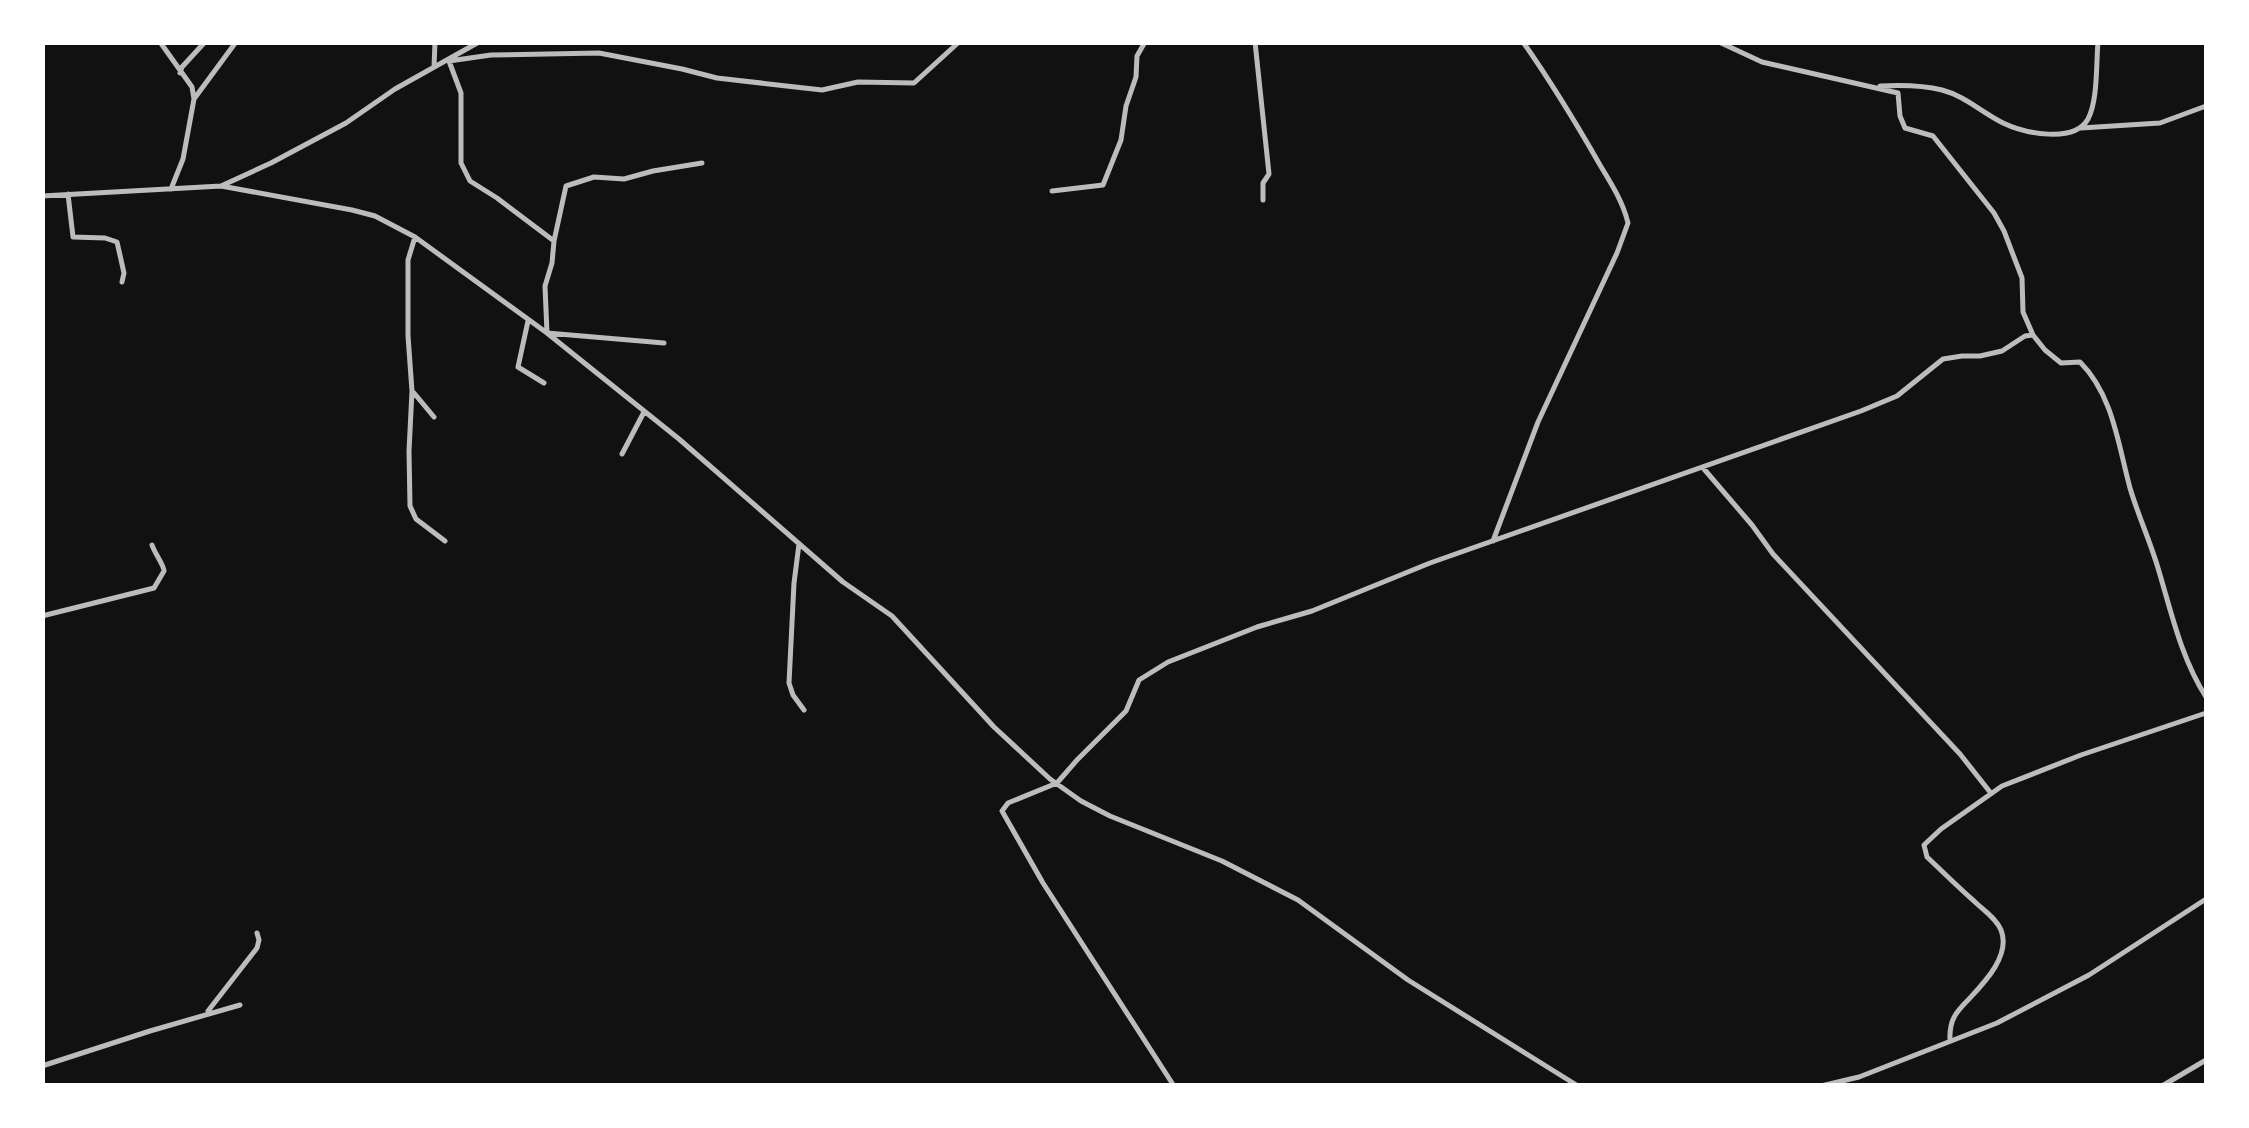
<svg xmlns="http://www.w3.org/2000/svg" width="2249" height="1128" viewBox="0 0 2249 1128" font-family="'Playfair Display',serif">
	<style>
		.lines { fill: none; stroke-linecap: round; stroke-linejoin: round }
		.minor { stroke: #bcbcbc; stroke-width: 5 }
	</style>
	<rect width="100%" height="100%" fill="#111"/>
	<g class="lines">
		<path class="minor" d="M160 42 192 87 194 99 183 159 171 189
			M1255 42 1269 174 1263 183V200
			M1719 42 1762 62 1898 93 1900 116 1905 128 1933 136 1994 213 2004 231 2022 278 2023 312 2033 335 2045 350 2061 363 2080 362C2113 395 2118 444 2130 488 2138 515 2150 541 2158 568 2171 611 2181 658 2206 697
			M434 67 435 42
			M180 73 182 67 205 42
			M1880 86C1900 85 1922 85 1942 90 1965 96 1981 112 2003 123 2024 133 2074 144 2088 119 2098 100 2096 64 2098 42
			M194 99 236 42
			M2081 128 2160 123 2206 106
			M221 186 352 210 375 216 415 237 547 333 679 439 843 582 892 616 994 727 1050 779 1081 801 1110 816 1222 861 1298 900 1408 980 1578 1086
			M1052 191 1103 185 1121 140 1126 106 1136 77 1137 56 1145 42
			M68 194 73 237 105 238 117 242 124 273 122 282
			M42 196 221 186 271 163 346 123 395 89 479 42
			M415 237 408 260V336L412 391 409 451 410 506 416 519 445 541
			M554 241 566 186 594 177 624 179 653 171 702 163
			M528 321 518 367 544 383
			M664 343 547 333 545 286 552 263 554 241 497 198 470 181 461 163V93L449 61 491 55 599 53 682 69 717 78 822 90 858 82 914 83 959 42
			M414 393 434 417
			M622 454 644 412
			M1704 469 1752 525 1773 554 1960 754 1990 792
			M1493 541 1538 422 1617 253 1628 223C1623 202 1611 183 1600 165 1576 123 1551 82 1523 42
			M799 544 794 583 789 683 793 695 804 710
			M42 616 154 588 164 571C164 565 155 554 152 545
			M208 1011 257 948 259 940 257 933
			M1950 1040C1949 1020 1956 1012 1969 999 1985 982 2011 955 2001 930 1996 918 1983 910 1974 901 1958 887 1943 872 1927 857L1924 845 1941 829 2002 786 2081 755 2206 713
			M42 1066 150 1031 240 1005
			M1174 1086 1043 883 1002 811 1008 803 1057 783 1077 760 1126 711 1139 680 1168 662 1257 627 1312 611 1430 563 1861 411 1897 396 1943 359 1962 356H1980L2002 351 2025 336 2033 335
			M1821 1086 1859 1077 1997 1023 2089 975 2206 899
			M2162 1086 2206 1060"/>
	</g>
	<rect width="2249" height="1128" fill="none" stroke="#ffffff" stroke-width="90"/>
</svg>
